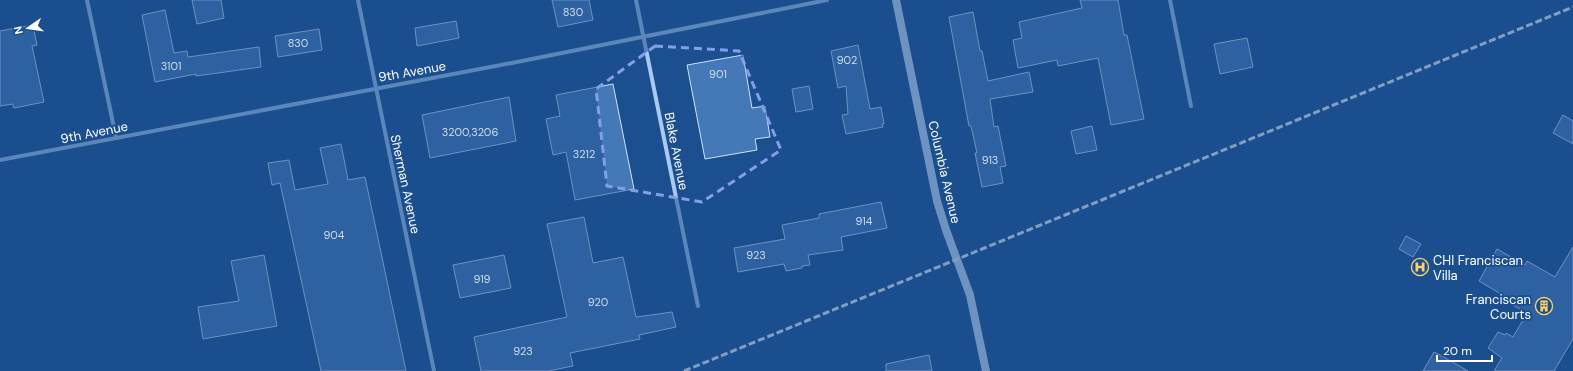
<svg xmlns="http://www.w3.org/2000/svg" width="1573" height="371" viewBox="0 0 1573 371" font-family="'DM Sans',sans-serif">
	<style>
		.building { fill: #4478b7; stroke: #cfe3fa }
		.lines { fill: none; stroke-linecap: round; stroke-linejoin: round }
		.street { stroke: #a9c9ee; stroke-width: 4 }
		.secondary { stroke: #d6e6fa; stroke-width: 8 }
		.rail { stroke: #fff; stroke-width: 3; stroke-dasharray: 7 3; stroke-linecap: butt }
		.marked { fill: none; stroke: #839eea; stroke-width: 3; stroke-dasharray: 8 5; stroke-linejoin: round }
		.labels { text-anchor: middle; stroke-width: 4; stroke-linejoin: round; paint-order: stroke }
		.number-label { font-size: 11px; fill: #d0dded }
		.street-label { font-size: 13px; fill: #fff; stroke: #1b4f8f }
		.poi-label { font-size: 13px; fill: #fff; stroke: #1b4f8f; text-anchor: start }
	</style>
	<rect width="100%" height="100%" fill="#1b4f8f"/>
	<path class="building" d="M192 0H221L224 18 197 24Z
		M552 0H589L593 20 558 27Z
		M1080 0H1118L1124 35H1127L1144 119 1111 125 1098 58 1058 66 1057 60 1018 68 1013 40 1022 38 1019 22 1082 8Z
		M165 10 174 53 187 51 188 57 259 47 261 67 196 76V74L155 82 142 15Z
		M973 12 980 51H982L988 81 1029 72 1033 92 990 99 994 127 998 126 1006 166 1000 167 1003 183 982 187 975 153H977L971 126H969L949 17Z
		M456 21 459 38 417 46 415 28Z
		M33 25 37 45 32 46 44 102 14 108 13 104 0 106V31Z
		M319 29 322 50 278 57 275 36Z
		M1247 38 1253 67 1220 74 1214 44Z
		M858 45 870 109 881 107 884 124H882L883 127 846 134 842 115 848 114 846 86 838 88 831 51Z
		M743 55 752 108 765 106 770 137 755 139 757 150 705 159 687 65Z
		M613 84 634 189 575 200 566 152 553 155 546 119 560 116 556 95Z
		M809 86 813 109 796 112 792 89Z
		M509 97 516 141 430 158 422 115Z
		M1563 115 1573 121V144L1553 133Z
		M1092 126 1097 150 1076 154 1071 131Z
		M341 144 348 180 365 177 406 371H321L280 183 272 185 268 163 289 160 295 190 328 184 320 148Z
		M881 202 887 228 841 237 843 250 808 255 810 265 802 266V268L786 271 784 264 738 272 734 248 785 239 782 225 819 218V214Z
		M584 217 593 263 623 257 636 317 672 312 676 327 639 335 640 339 570 353 573 366 548 371H481L474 337 567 317 547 224Z
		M1406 236 1421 244 1413 257 1399 249Z
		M1573 247V339L1554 371H1494L1502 358 1488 348 1498 332 1505 335 1506 333 1513 337 1527 313 1504 300 1506 297 1479 281 1497 249 1525 265 1527 261 1555 277Z
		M264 255 277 326 203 339 198 307 239 301 231 261Z
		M504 255 511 288 460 298 453 265Z
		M1434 352 1440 355 1468 371H1423Z
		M929 355 932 371H886V364Z"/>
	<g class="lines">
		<path class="street" d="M87 0 116 137
			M358 0 434 371
			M636 0 698 306
			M1170 0 1191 106
			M0 160 517 62 827 0"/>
		<path class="secondary" d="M896 0 937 201 946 230 970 295 986 371"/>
		<path class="rail" d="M684 371 1573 7"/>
	</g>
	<path d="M0 0H1573V371H0ZM655 46 739 51 781 150 702 202 607 186 596 89Z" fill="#1b4f8f" fill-opacity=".55" fill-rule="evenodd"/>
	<path class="marked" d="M655 46 739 51 781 150 702 202 607 186 596 89Z"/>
	<defs>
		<g id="hospital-ring" transform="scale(0.9)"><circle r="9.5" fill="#1b4f8f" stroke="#ffd166" stroke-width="1.5"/><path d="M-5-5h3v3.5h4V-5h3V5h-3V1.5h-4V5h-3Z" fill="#ffd166"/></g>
		<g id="building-ring" transform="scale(0.9)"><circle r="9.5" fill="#1b4f8f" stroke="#ffd166" stroke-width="1.5"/><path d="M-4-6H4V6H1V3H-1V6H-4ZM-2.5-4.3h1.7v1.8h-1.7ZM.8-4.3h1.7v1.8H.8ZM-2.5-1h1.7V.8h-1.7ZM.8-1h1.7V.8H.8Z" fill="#ffd166"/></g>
	</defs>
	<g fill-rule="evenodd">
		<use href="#hospital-ring" x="1420" y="267"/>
		<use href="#building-ring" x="1544" y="306"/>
	</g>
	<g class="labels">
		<g class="number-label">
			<text x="573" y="16">830</text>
			<text x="298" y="47">830</text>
			<text x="847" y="64">902</text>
			<text x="171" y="70">3101</text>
			<text x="718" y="78">901</text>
			<text x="470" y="136">3200,3206</text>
			<text x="584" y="158">3212</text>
			<text x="990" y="164">913</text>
			<text x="864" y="225">914</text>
			<text x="334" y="239">904</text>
			<text x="756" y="259">923</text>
			<text x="482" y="283">919</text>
			<text x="598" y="306">920</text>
			<text x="523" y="355">923</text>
		</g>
		<g class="street-label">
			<text transform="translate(412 71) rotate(-10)" y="5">9th Avenue</text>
			<text transform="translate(94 132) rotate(-11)" y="5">9th Avenue</text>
			<text transform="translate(677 151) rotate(79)" y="5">Blake Avenue</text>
			<text transform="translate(945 172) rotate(77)" y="5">Columbia Avenue</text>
			<text transform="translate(406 184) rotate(78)" y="5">Sherman Avenue</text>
		</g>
		<g class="poi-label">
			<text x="1433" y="265">CHI Franciscan<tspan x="1433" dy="15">Villa</tspan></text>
			<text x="1531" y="304" text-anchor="end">Franciscan<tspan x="1531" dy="15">Courts</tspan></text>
		</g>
	</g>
	<g transform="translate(28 28) rotate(257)" stroke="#1b4f8f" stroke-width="3" paint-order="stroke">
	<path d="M0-3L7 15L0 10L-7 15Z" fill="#ffffff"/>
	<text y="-6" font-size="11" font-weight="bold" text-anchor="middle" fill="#ffffff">N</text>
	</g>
	<path d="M1437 355v6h55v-6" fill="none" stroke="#ffffff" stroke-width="2"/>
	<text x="1443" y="355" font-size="12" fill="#ffffff" stroke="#1b4f8f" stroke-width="3" paint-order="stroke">20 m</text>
</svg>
